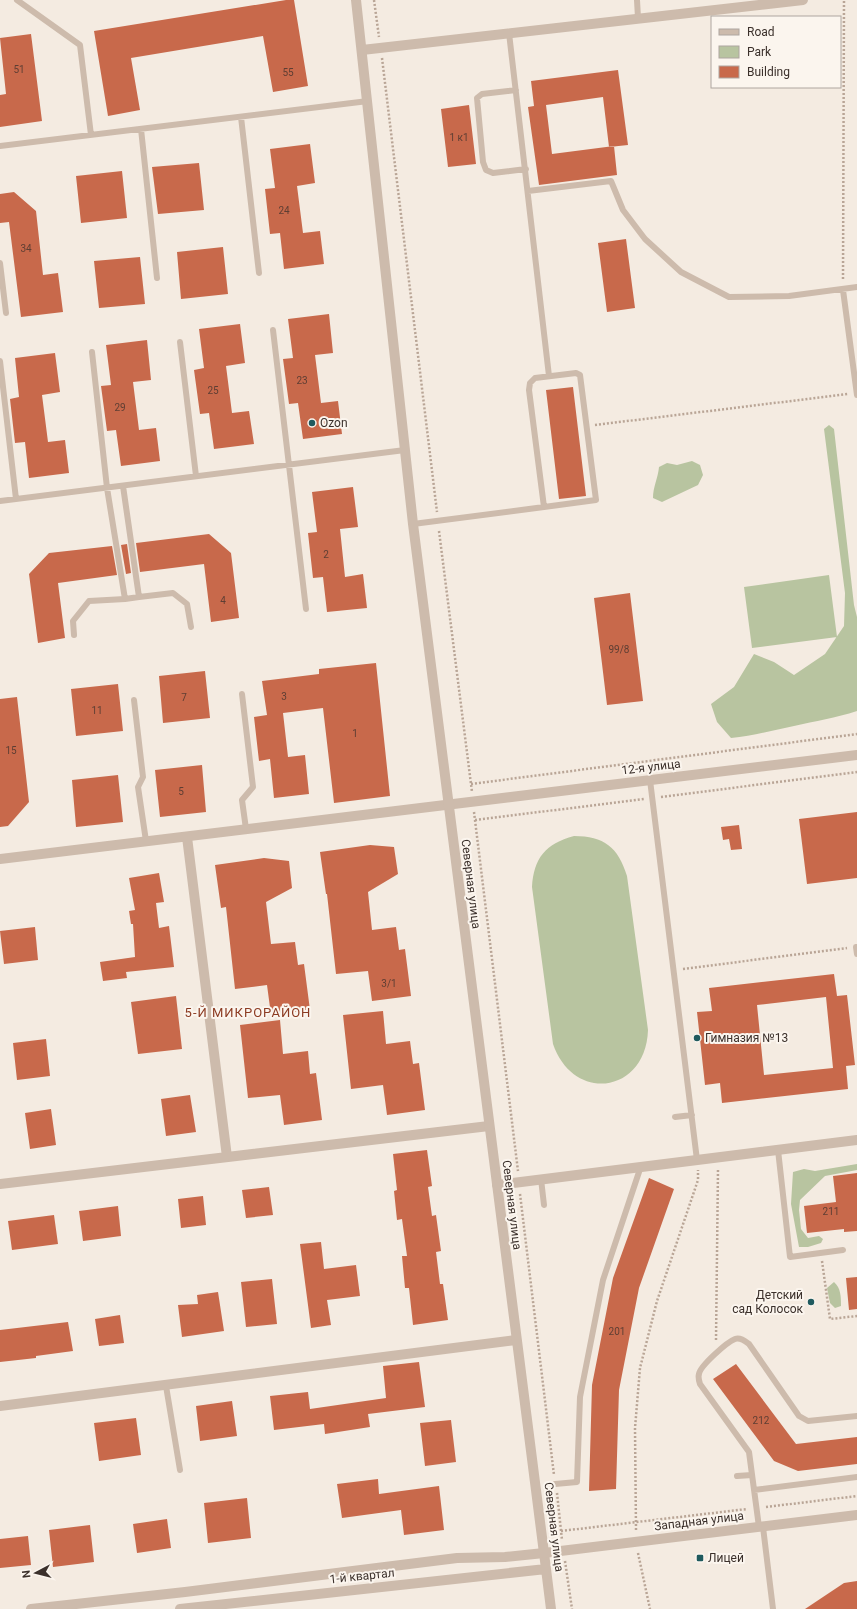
<svg xmlns="http://www.w3.org/2000/svg" width="857" height="1609" viewBox="0 0 857 1609" font-family="Roboto,sans-serif">
	<style>
		.green { fill: #b8c4a0 }
		.building { fill: #c8694b; fill-rule: evenodd }
		.lines { fill: none; stroke-linecap: round; stroke-linejoin: round }
		.path { stroke: #b9a596; stroke-width: 2.5; stroke-dasharray: 2 2; stroke-linecap: butt }
		.service { stroke: #cdbbac; stroke-width: 6 }
		.minor { stroke: #cdbbac; stroke-width: 10 }
		.tertiary { stroke: #cdbbac; stroke-width: 10 }
		.poi-dot { fill: #1f5a5e; stroke: #fbf5ee; stroke-width: 1.5 }
		.labels { text-anchor: middle; stroke-width: 4; stroke-linejoin: round; paint-order: stroke }
		.number-label { font-size: 10px; fill: #5e3e33 }
		.poi-label { font-size: 12px; fill: #3b302b; stroke: #fbf5ee; text-anchor: start }
		.street-label { font-size: 12px; fill: #3b302b; stroke: #fbf5ee }
		.neighbourhood-label { font-size: 13px; letter-spacing: 1px; fill: #8c3b22; stroke: #fbf5ee }
	</style>
	<rect width="100%" height="100%" fill="#f4ebe1"/>
	<path class="green" d="M829 425 834 429 854 605 857 617V711C836 718 815 721 794 726 773 730 753 736 731 738L717 722 711 704 734 687 754 654 774 662 794 675 825 654 844 626 845 593 824 429Z
		M692 461 700 465 703 475 698 485 662 502 653 498C653 487 658 478 659 467L667 463 677 465Z
		M829 575 837 637 752 648 744 587Z
		M574 836C604 836 618 847 627 876L648 1030C646 1093 574 1104 553 1044L532 887C534 858 545 844 574 836Z
		M857 1164V1170L825 1176 800 1200 799 1210 801 1229 808 1238 819 1236 823 1239 821 1243 808 1247H799L791 1204 793 1172 804 1169 815 1171Z
		M834 1282C841 1288 841 1297 841 1306L835 1308 830 1303 827 1288Z"/>
	<path class="building" d="M286 0H294L308 86 273 92 263 36 131 58 140 110 108 116 94 31Z
		M31 34 42 121 0 127V95L6 94 0 38Z
		M618 70 628 145 609 147 603 97 546 105 552 154 614 146 617 175 539 185 528 107 534 106 531 81Z
		M469 105 476 164 448 167 441 109Z
		M310 144 315 183 297 186 303 233 320 231 324 264 284 269 280 233 270 234 265 189 275 188 270 149Z
		M199 163 204 210 158 214 152 167Z
		M122 171 127 218 81 223 76 176Z
		M14 192 36 211 43 275 58 273 63 312 21 317 9 222 0 223V194Z
		M626 239 635 308 607 312 598 243Z
		M223 247 228 294 181 299 177 252Z
		M140 257 145 304 99 308 94 261Z
		M329 314 333 353 315 355 321 403 338 401 342 434 303 439 298 403 289 404 283 359 293 358 288 319Z
		M240 324 245 363 226 366 232 413 249 411 254 444 214 449 209 413 200 414 194 370 204 368 199 329Z
		M147 340 151 380 133 382 139 430 156 428 160 461 121 466 116 430 107 431 101 386 111 385 106 345Z
		M55 353 60 392 42 395 48 442 65 440 69 473 29 478 25 442 15 443 10 399 19 397 15 358Z
		M573 387 586 496 559 499 546 390Z
		M353 487 358 527 340 529 345 577 363 574 367 608 327 612 323 577 313 578 308 533 317 532 312 492Z
		M209 534 231 553 239 618 211 622 204 564 140 572 136 543Z
		M127 544 131 573 126 574 121 545Z
		M112 546 117 575 58 583 65 638 38 643 29 574 49 553Z
		M630 593 643 701 607 705 594 598Z
		M376 663 390 796 334 803 323 708 283 713 288 757 305 755 309 794 274 798 270 759 259 761 254 717 267 715 262 681 319 674V669Z
		M205 671 210 718 163 723 159 676Z
		M118 684 123 731 76 736 71 689Z
		M17 697 29 802 8 826 0 827V699Z
		M202 765 206 812 160 817 155 770Z
		M118 775 123 822 76 827 72 780Z
		M857 812V878L807 884 799 819Z
		M739 825 742 849 731 850 729 839 723 840 721 827Z
		M370 845 394 847 398 874 368 892 372 930 396 927 399 950 405 949 411 996 372 1001 368 971 336 974 327 894H326L320 852Z
		M264 858 289 861 292 888 266 902 271 944 295 942 298 965 304 964 310 1010 271 1015 267 985 235 989 226 907 221 908 215 865Z
		M159 873 164 902 156 903 159 928 169 926 174 967 126 972 127 978 103 981 100 962 135 957 133 924H131L129 911 135 910 129 878Z
		M35 927 38 960 4 964 0 931Z
		M834 974 837 996 847 995 855 1065 846 1066 848 1089 722 1103 720 1083 705 1085 697 1012 712 1011 709 988ZM826 997 833 1068 764 1075 757 1005Z
		M176 996 182 1049 138 1054 131 1002Z
		M383 1011 386 1044 410 1041 413 1064 419 1063 425 1110 387 1115 383 1085 351 1089 343 1015Z
		M280 1020 283 1054 308 1051 310 1074 316 1073 322 1120 284 1125 280 1095 248 1098 240 1025Z
		M46 1039 50 1076 17 1080 13 1043Z
		M190 1095 196 1132 166 1136 161 1099Z
		M51 1109 56 1145 30 1149 25 1113Z
		M427 1150 432 1186 428 1187 432 1216 436 1215 441 1251 436 1252 440 1284H443L448 1320 413 1325 409 1288H405L402 1256H407L402 1219 397 1220 394 1191 397 1190 393 1154Z
		M857 1173V1231L844 1232V1229L807 1233 804 1206 836 1202 833 1176Z
		M649 1178 674 1189 639 1288 619 1390 616 1489 589 1491 592 1385 613 1278Z
		M269 1187 273 1215 246 1218 242 1190Z
		M203 1196 206 1225 181 1228 178 1199Z
		M118 1206 121 1236 83 1241 79 1211Z
		M54 1215 58 1244 12 1250 8 1221Z
		M321 1242 324 1269 356 1265 360 1296 327 1300 331 1325 311 1328 300 1244Z
		M857 1277V1309L849 1310 846 1278Z
		M272 1279 277 1324 246 1327 241 1282Z
		M218 1292 224 1331 182 1337 178 1305 198 1304 197 1295Z
		M120 1315 124 1343 99 1346 95 1319Z
		M68 1322 73 1351 36 1356V1358L0 1362V1330Z
		M419 1362 425 1407 368 1414 370 1427 325 1434 324 1424 274 1430 270 1396 308 1392 310 1409 386 1398 383 1366Z
		M736 1364 796 1444 857 1437V1464L798 1471 774 1461 713 1379Z
		M232 1401 237 1436 200 1441 196 1406Z
		M136 1418 141 1455 99 1461 94 1423Z
		M451 1420 456 1462 425 1466 420 1423Z
		M378 1479 379 1494 439 1486 444 1530 404 1535 401 1510 342 1518 337 1484Z
		M247 1498 251 1538 208 1543 204 1503Z
		M167 1519 171 1548 137 1553 133 1524Z
		M90 1525 94 1562 53 1567 49 1530Z
		M28 1536 31 1565 0 1568V1539Z
		M857 1581V1609H805L844 1583Z"/>
	<g class="lines">
		<path class="path" d="M374 0 379 37
			M382 58 437 512
			M843 279 844 0
			M595 425 848 394
			M439 531 472 792
			M471 784 857 734
			M661 797 857 772
			M474 812 518 1171
			M475 820 644 799
			M683 969 847 948
			M520 1194 554 1475
			M822 1261 830 1319 857 1316
			M716 1340 718 1169
			M557 1493 562 1540
			M766 1507 857 1496
			M636 1530 635 1428 640 1368 657 1301 698 1180V1170
			M561 1531 747 1509
			M638 1553 650 1609
			M565 1561 572 1609"/>
		<path class="service" d="M17 0 80 45 91 135
			M637 0 638 18
			M509 33 549 376
			M516 90 482 94 477 98 483 162 486 170 493 173 526 169
			M241 117 259 273
			M141 129 157 278
			M0 146 368 101
			M528 191 611 181 623 210 645 239 681 272 729 297 789 296 857 287
			M0 263 6 313
			M843 290 857 395
			M273 330 306 609
			M180 342 196 476
			M92 352 107 488 125 599 139 597 123 486
			M0 361 16 499
			M0 501 405 450
			M413 524 544 507 529 390 530 383 535 378 576 373 580 375 596 500 544 507
			M139 597 173 593 187 604 191 627
			M74 635 73 621 89 601 125 599
			M242 694 253 787 242 800 246 829
			M134 700 143 777 138 787 146 841
			M650 780 697 1160
			M856 947 857 954
			M675 1117 692 1115
			M778 1150 790 1257 843 1250
			M541 1179 544 1205
			M166 1386 180 1470
			M737 1476 752 1475
			M555 1484 577 1482 580 1397 603 1280 641 1166
			M754 1490 857 1477
			M759 1527 749 1452 700 1384C699 1381 698 1377 699 1374 700 1366 727 1342 735 1339 740 1337 745 1341 749 1344L799 1416 808 1421 857 1416
			M763 1527 773 1609"/>
		<path class="minor" d="M362 50 803 0
			M187 837 227 1157
			M0 859 857 755
			M0 1184 489 1126
			M497 1185 857 1140
			M0 1406 516 1340
			M31 1609 185 1592 457 1558 505 1557 544 1553 551 1609
			M180 1609 546 1569"/>
		<path class="tertiary" d="M356 0 413 524 544 1553 857 1515"/>
	</g>
	<g class="poi-dot">
		<circle cx="312" cy="423" r="4"/>
		<circle cx="697" cy="1038" r="4"/>
		<circle cx="811" cy="1302" r="4"/>
		<rect x="696" y="1554" width="8" height="8" rx="2"/>
	</g>
	<g class="labels">
		<g class="number-label">
			<text x="19" y="73">51</text>
			<text x="288" y="76">55</text>
			<text x="459" y="141">1 к1</text>
			<text x="284" y="214">24</text>
			<text x="26" y="252">34</text>
			<text x="302" y="384">23</text>
			<text x="213" y="394">25</text>
			<text x="120" y="411">29</text>
			<text x="326" y="558">2</text>
			<text x="223" y="604">4</text>
			<text x="619" y="653">99/8</text>
			<text x="284" y="700">3</text>
			<text x="184" y="701">7</text>
			<text x="97" y="714">11</text>
			<text x="355" y="737">1</text>
			<text x="11" y="754">15</text>
			<text x="181" y="795">5</text>
			<text x="389" y="987">3/1</text>
			<text x="831" y="1215">211</text>
			<text x="617" y="1335">201</text>
			<text x="761" y="1424">212</text>
		</g>
		<g class="poi-label">
			<text x="320" y="427">Ozon</text>
			<text x="705" y="1042">Гимназия №13</text>
			<text x="803" y="1299" text-anchor="end">Детский<tspan x="803" dy="14">сад Колосок</tspan></text>
			<text x="708" y="1562">Лицей</text>
		</g>
		<g class="street-label">
			<text transform="translate(651 767) rotate(-7)" y="4">12-я улица</text>
			<text transform="translate(471 884) rotate(83)" y="4">Северная улица</text>
			<text transform="translate(512 1205) rotate(83)" y="4">Северная улица</text>
			<text transform="translate(699 1521) rotate(-7)" y="4">Западная улица</text>
			<text transform="translate(554 1527) rotate(83)" y="4">Северная улица</text>
			<text transform="translate(362 1576) rotate(-6)" y="4">1-й квартал</text>
		</g>
		<g class="neighbourhood-label">
			<text x="248" y="1017">5-Й МИКРОРАЙОН</text>
		</g>
	</g>
	<rect x="711" y="16" width="130" height="72" fill="#fbf5ee" stroke="#aea6a0"/>
	<rect x="719" y="29" width="20" height="6" fill="#cdbbac" stroke="#aea6a0"/>
	<text x="747" y="36" font-size="12" fill="#3b302b">Road</text>
	<rect x="719" y="46" width="20" height="12" fill="#b8c4a0" stroke="#aea6a0"/>
	<text x="747" y="56" font-size="12" fill="#3b302b">Park</text>
	<rect x="719" y="66" width="20" height="12" fill="#c8694b" stroke="#aea6a0"/>
	<text x="747" y="76" font-size="12" fill="#3b302b">Building</text>
	<g transform="translate(36 1573) rotate(263)" stroke="#fbf5ee" stroke-width="3" paint-order="stroke">
	<path d="M0-3L7 15L0 10L-7 15Z" fill="#3b302b"/>
	<text y="-6" font-size="11" font-weight="bold" text-anchor="middle" fill="#3b302b">N</text>
	</g>
</svg>
